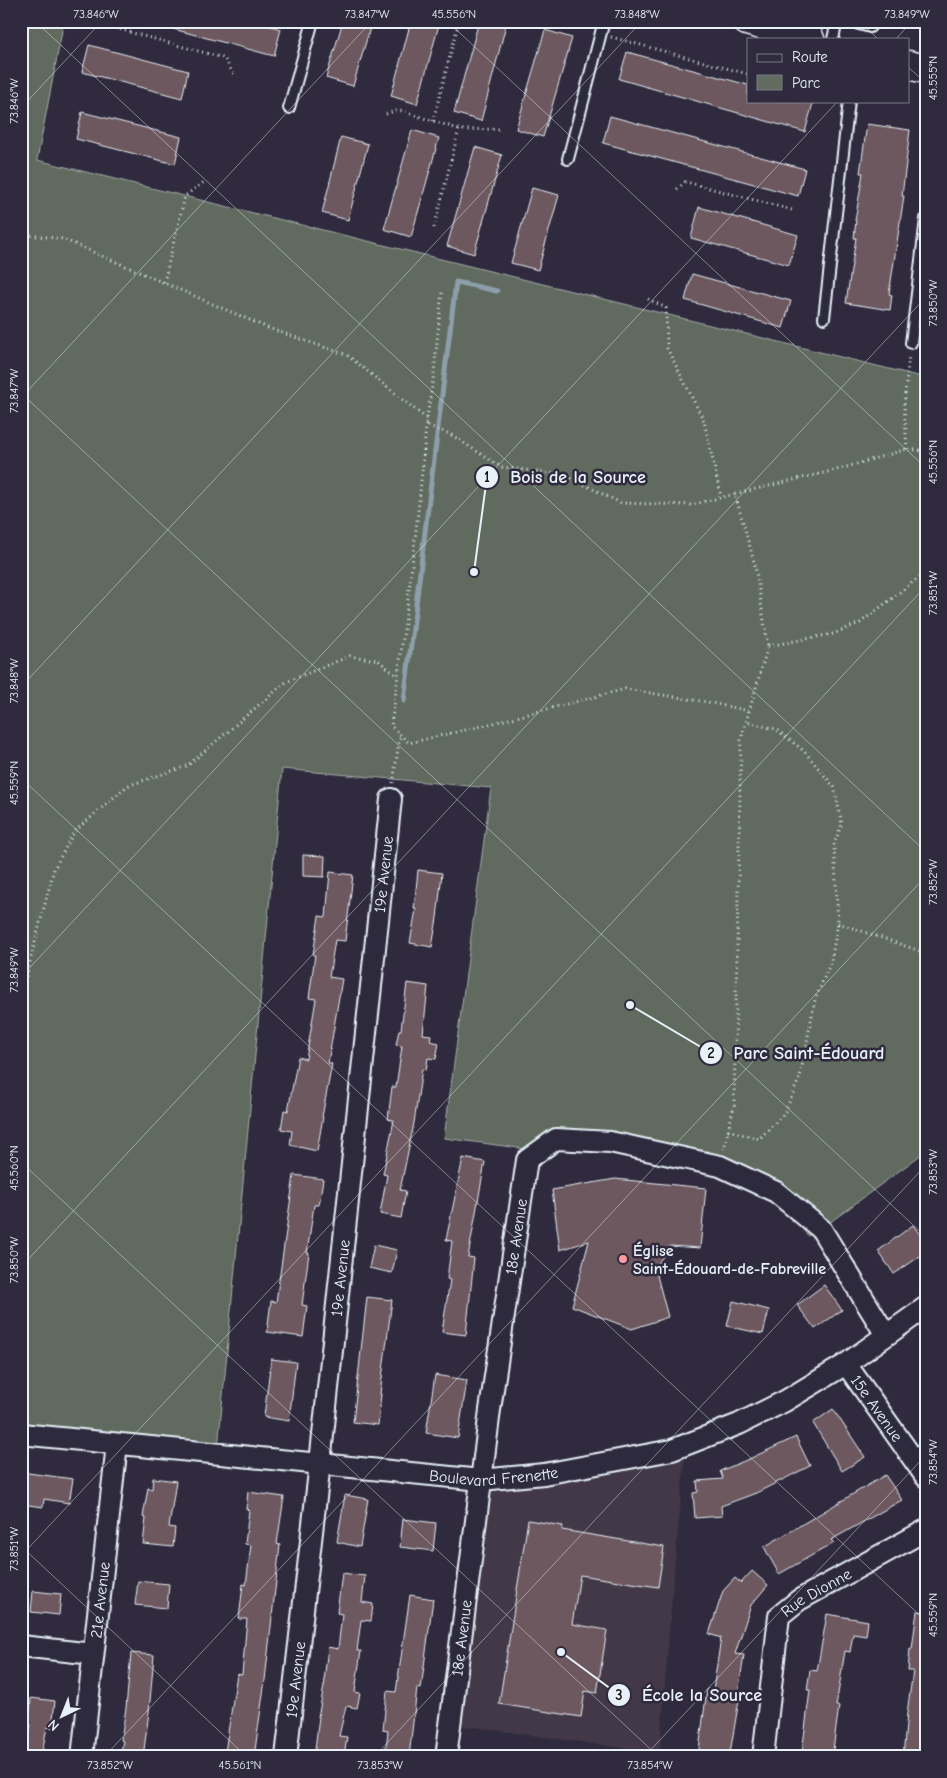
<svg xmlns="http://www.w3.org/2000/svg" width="947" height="1778" viewBox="0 0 947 1778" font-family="'Comic Neue',sans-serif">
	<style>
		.built { fill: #423847 }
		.green { fill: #616b5f; stroke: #a4aeac }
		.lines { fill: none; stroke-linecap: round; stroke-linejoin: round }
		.stream { stroke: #8d9fab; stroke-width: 5 }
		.building { fill: #6e585e; stroke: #e8f1f8 }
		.lane-casing { stroke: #e8f1f8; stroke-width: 14 }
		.street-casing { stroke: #e8f1f8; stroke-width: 24 }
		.secondary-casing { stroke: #e8f1f8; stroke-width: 31 }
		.path { stroke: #e8f1f8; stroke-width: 3; stroke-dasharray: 1 4; stroke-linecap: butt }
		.lane { stroke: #2f2a3d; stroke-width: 10 }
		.street { stroke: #2f2a3d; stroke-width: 20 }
		.secondary { stroke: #2f2a3d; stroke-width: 28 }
		.ticks { fill: none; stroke: #e8f1f8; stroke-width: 1; stroke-opacity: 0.45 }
		.poi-dot { fill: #ff9aa2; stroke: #2f2a3d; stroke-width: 2 }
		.labels { text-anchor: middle; stroke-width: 5; stroke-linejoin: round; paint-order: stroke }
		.street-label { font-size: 16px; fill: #e8f1f8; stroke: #2f2a3d }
		.poi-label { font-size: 16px; font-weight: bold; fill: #e8f1f8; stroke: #2f2a3d; text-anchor: start }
		.leader { fill: none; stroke: #e8f1f8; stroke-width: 2 }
		.callout-dot { fill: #e8f1f8; stroke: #2f2a3d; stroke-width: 2 }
		.mark-label { font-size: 15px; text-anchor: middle; font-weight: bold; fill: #111 }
		.callout-label { font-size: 18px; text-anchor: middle; font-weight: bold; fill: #e8f1f8; stroke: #2f2a3d; stroke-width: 5; stroke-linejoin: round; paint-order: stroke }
		.neatline { fill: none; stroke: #e8f1f8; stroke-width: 2 }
		.ticks-label { font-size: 12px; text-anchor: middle; fill: #e8f1f8 }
	</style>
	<rect width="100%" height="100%" fill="#2f2a3d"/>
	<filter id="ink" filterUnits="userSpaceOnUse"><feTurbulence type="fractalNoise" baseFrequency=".02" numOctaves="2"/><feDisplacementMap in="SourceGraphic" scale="10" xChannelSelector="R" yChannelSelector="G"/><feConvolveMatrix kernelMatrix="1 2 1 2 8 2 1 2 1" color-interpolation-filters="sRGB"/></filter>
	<g filter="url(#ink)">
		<path class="built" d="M685 1459 673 1582 660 1750 629 1749 445 1723 481 1480Z"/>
		<path class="green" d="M21 21H64L37 160 926 378V1151L821 1229 820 1228 808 1236 777 1199 743 1183 573 1133 534 1150 444 1138 491 788 282 769 218 1448 21 1425Z"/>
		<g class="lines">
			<path class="stream" d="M404 701 456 282 497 291"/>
		</g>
		<path class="building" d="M163 21H253L281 29 274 56 162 26Z
			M343 21H372L353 86 326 78Z
			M411 21H440L417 104 391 96Z
			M479 21H507L481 121 454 113Z
			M545 30 572 38 543 137 516 129Z
			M89 45 188 71 182 98 82 72Z
			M627 52 748 85V101H806L813 103 805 132 619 79Z
			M82 112 181 137 175 164 76 139Z
			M610 116 805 169 798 196 603 143Z
			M867 124 910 130 902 196H904L889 294 892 295 890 310 846 303 856 238H854L856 221H855L863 173H860Z
			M412 130 439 138 411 237 384 229Z
			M341 137 368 144 348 220 322 213Z
			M475 147 502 155 474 254 447 246Z
			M532 188 559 195 538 270 511 263Z
			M699 207 798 235 789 265 691 238Z
			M692 274 791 301 783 328 685 300Z
			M303 855 325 856 324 877 303 876Z
			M418 870 442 873 437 918 432 947 410 943 416 909H414Z
			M330 872 353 875 345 941 335 940 329 977 342 979 328 1063 332 1064 322 1117H323L317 1151 290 1145 292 1131 281 1129 284 1110 288 1111 298 1057 306 1059 316 999 309 998 315 955H313L319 916 326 917Z
			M407 983 428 986 423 1034 431 1035 430 1041 439 1043 436 1059 428 1058 426 1070 422 1069 414 1123 400 1190 406 1191 401 1218 380 1214 387 1175 383 1174 394 1120 388 1119 392 1087H396L402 1046 396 1045 399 1030H401Z
			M463 1158 485 1162 468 1257 474 1258 466 1335 442 1332 450 1280 447 1279 452 1241 446 1240Z
			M294 1175 323 1179 319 1205H314L307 1253H309L302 1305 307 1306 303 1337 267 1332 271 1301 276 1302Z
			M615 1179 706 1188 700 1248 670 1246 655 1268 668 1317 632 1329 572 1306 589 1241 560 1250 552 1190Z
			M913 1225 926 1243V1252L894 1274 878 1251Z
			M374 1245 397 1250 392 1273 369 1268Z
			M824 1285 842 1310 815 1329 797 1305Z
			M367 1297 392 1300 380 1394H381L378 1425 353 1422Z
			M733 1301 769 1310 763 1334 727 1326Z
			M271 1359 296 1362 289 1421 264 1417Z
			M435 1375 467 1380 458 1438 426 1433Z
			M833 1409 865 1457 842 1471 813 1423Z
			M796 1437 810 1466 756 1493 721 1506 722 1516 695 1518 693 1493 698 1492 697 1481 723 1479 720 1471 749 1459Z
			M21 1472 73 1479 69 1503 44 1499 43 1507 21 1504Z
			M885 1475 902 1500 831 1540 834 1543 779 1574 764 1547Z
			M153 1478 176 1481 169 1527 175 1528 173 1547 143 1544 146 1518 143 1517 148 1488 152 1489Z
			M248 1492 284 1497 277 1544 280 1545 265 1680 254 1757H235V1754L225 1752 237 1674 242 1675 247 1619H239L243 1584 246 1585 251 1545 245 1544 249 1510 246 1509Z
			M345 1495 368 1499 360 1547 337 1542Z
			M403 1519 436 1523 433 1551 400 1547Z
			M528 1520 563 1526 562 1530 664 1547 658 1587 580 1575 572 1624 607 1630 597 1693 585 1691 581 1717 499 1704Z
			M752 1571 768 1585 751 1605 735 1654 744 1655 738 1694H740L730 1753 727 1752 726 1757H698L707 1689 713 1690 721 1638 709 1634 723 1591 735 1578 741 1583Z
			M342 1573 365 1576 362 1602 373 1604 371 1621 361 1620 357 1651H361L355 1692 360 1693 357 1708 346 1706 339 1736 347 1737 344 1757H314L319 1717H318L325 1681H324L328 1647 338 1649 342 1614 337 1613Z
			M138 1581 169 1584 167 1608 135 1605Z
			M33 1591 61 1594 59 1615 31 1612Z
			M410 1595 433 1599 421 1689 417 1688 409 1757H385L388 1731 383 1730 387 1691 396 1692Z
			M917 1611 926 1612V1757H903L907 1713 913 1671H908L910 1649H912Z
			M827 1614 868 1621 866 1636 853 1634 850 1652 845 1651 836 1706H839L832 1757H804V1753H802L810 1690H807L810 1670 817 1671Z
			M131 1653 154 1655 149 1712 143 1757H120L123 1741 121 1740 126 1708Z
			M31 1698 55 1701 52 1728 47 1727 41 1757H24L31 1725H29Z"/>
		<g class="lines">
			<g class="lane-casing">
				<path id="lane" d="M848 21 870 27
					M833 39 837 21
					M289 108 313 21
					M568 159 604 21
					M824 318 849 101
					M911 343 926 219"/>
			</g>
			<g class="street-casing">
				<g id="street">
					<path id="s1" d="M846 1364 926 1477"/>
					<path id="s2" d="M21 1434 481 1480 544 1474 672 1450 739 1424 785 1401 846 1364 926 1307"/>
					<path d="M21 1646 93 1654"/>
					<path id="s3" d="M82 1757 117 1444"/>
					<path id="s4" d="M286 1757 320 1463 391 799"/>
					<path id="s5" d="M446 1757 490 1410 527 1160 556 1139 610 1142 720 1166 776 1192 821 1229 886 1335"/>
					<path id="s6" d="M763 1757 779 1616 799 1600 926 1530"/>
				</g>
			</g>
			<g class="secondary-casing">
				<path id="secondary" d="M747 21 810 39
					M908 65 926 69"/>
			</g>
			<path class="path" d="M96 23 224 58 235 76
				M611 37 748 74
				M386 114 395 111H401L462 130 499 129
				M433 121 459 21
				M677 189 685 182 690 183 792 210
				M434 228 459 129
				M21 234 63 239 268 328 347 355 427 419 426 425 450 434 501 467 564 475 621 503 691 505 735 494 755 565 768 646 741 739 734 1105 724 1149
				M164 282 185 196 204 182
				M648 299 666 308 667 348 704 421 721 497
				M427 418 434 373 442 291
				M426 425C418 526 405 626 391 726L409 743 478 727 625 689 707 702 749 711
				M907 449 904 404 909 355
				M735 494 840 469 907 449 926 451
				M768 646 833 634 860 623 926 572
				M393 783 400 735
				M838 923 926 953
				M21 996 54 869 74 832 127 786 187 766 286 682 350 656 378 660 397 676
				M728 1130 759 1139 784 1114 800 1077 815 1000 831 961 838 923 834 844 842 824 834 787 804 751 776 729 746 722"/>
			<use href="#lane" class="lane"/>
			<use href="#street" class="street"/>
			<use href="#secondary" class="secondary"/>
		</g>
	</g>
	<path class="ticks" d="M35 21 926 852M447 21 926 468M859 21 878 39M896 39 912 21M908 67 926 83M21 108 102 21M21 393 926 1237M21 398 372 21M21 687 642 21M21 778 926 1621M21 977 838 101M21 1162 659 1757M21 1267 926 297M21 1546 247 1757M21 1556 926 586M104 1757 926 876M374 1757 926 1165M644 1757 926 1455M914 1757 926 1745"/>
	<circle class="poi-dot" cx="623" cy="1259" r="5"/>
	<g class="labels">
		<g class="street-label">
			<text dy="6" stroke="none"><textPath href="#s4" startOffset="888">19e Avenue</textPath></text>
			<text dy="6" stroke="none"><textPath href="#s5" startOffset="525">18e Avenue</textPath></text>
			<text dy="6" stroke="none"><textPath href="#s4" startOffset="482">19e Avenue</textPath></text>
			<text dy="6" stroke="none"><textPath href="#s1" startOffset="54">15e Avenue</textPath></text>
			<text dy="6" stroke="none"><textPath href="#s2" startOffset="475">Boulevard Frenette</textPath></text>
			<text dy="6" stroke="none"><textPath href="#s6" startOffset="186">Rue Dionne</textPath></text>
			<text dy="6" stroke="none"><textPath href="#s3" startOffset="158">21e Avenue</textPath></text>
			<text dy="6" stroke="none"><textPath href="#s5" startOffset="120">18e Avenue</textPath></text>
			<text dy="6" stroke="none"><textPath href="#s4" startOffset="78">19e Avenue</textPath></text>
		</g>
		<g class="poi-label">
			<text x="633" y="1256">Église<tspan x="633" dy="18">Saint-Édouard-de-Fabreville</tspan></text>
		</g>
	</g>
	<path class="leader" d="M474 572L487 477M630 1005L711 1053M561 1652L619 1695"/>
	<g class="callout-dot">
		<circle cx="474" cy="572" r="5"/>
		<circle cx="630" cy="1005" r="5"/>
		<circle cx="561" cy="1652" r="5"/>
		<circle cx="487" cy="477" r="12"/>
		<circle cx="711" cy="1053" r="12"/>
		<circle cx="619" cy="1695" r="12"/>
	</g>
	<g class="mark-label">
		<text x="487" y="482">1</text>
		<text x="711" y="1058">2</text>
		<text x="619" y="1700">3</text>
	</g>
	<g class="callout-label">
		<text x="578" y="483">Bois de la Source</text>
		<text x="809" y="1059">Parc Saint-Édouard</text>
		<text x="702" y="1701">École la Source</text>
	</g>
	<rect width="947" height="1778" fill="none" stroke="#2f2a3d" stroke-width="55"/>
	<rect x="747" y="38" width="162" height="65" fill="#2f2a3d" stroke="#797a88"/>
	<rect x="757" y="54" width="25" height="8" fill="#2f2a3d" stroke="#797a88"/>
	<text x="792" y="62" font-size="15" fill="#e8f1f8">Route</text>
	<rect x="757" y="75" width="25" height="15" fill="#616b5f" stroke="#797a88"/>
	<text x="792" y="88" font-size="15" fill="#e8f1f8">Parc</text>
	<g transform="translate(62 1716) rotate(223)" stroke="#2f2a3d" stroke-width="4" paint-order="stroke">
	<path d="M0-4L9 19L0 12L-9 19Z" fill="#e8f1f8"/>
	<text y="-8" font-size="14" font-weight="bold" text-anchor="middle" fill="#e8f1f8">N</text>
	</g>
	<rect x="28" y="28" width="892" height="1722" class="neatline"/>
	<g class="ticks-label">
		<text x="96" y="18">73.846°W</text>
		<text x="367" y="18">73.847°W</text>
		<text x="454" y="18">45.556°N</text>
		<text x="637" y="18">73.848°W</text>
		<text x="907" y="18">73.849°W</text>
		<text transform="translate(933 78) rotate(-90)" y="4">45.555°N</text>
		<text transform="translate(14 101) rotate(-90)" y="4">73.846°W</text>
		<text transform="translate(933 303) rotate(-90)" y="4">73.850°W</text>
		<text transform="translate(14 391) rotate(-90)" y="4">73.847°W</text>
		<text transform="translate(933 462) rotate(-90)" y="4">45.556°N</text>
		<text transform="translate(933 593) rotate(-90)" y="4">73.851°W</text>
		<text transform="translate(14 681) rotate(-90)" y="4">73.848°W</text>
		<text transform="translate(14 783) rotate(-90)" y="4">45.559°N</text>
		<text transform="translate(933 882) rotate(-90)" y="4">73.852°W</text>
		<text transform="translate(14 970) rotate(-90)" y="4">73.849°W</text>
		<text transform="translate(14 1168) rotate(-90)" y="4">45.560°N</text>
		<text transform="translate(933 1172) rotate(-90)" y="4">73.853°W</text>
		<text transform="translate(14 1260) rotate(-90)" y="4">73.850°W</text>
		<text transform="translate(933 1462) rotate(-90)" y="4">73.854°W</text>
		<text transform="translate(14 1549) rotate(-90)" y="4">73.851°W</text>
		<text transform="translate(933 1615) rotate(-90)" y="4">45.559°N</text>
		<text x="110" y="1769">73.852°W</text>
		<text x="240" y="1769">45.561°N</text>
		<text x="380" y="1769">73.853°W</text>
		<text x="650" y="1769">73.854°W</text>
	</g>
</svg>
